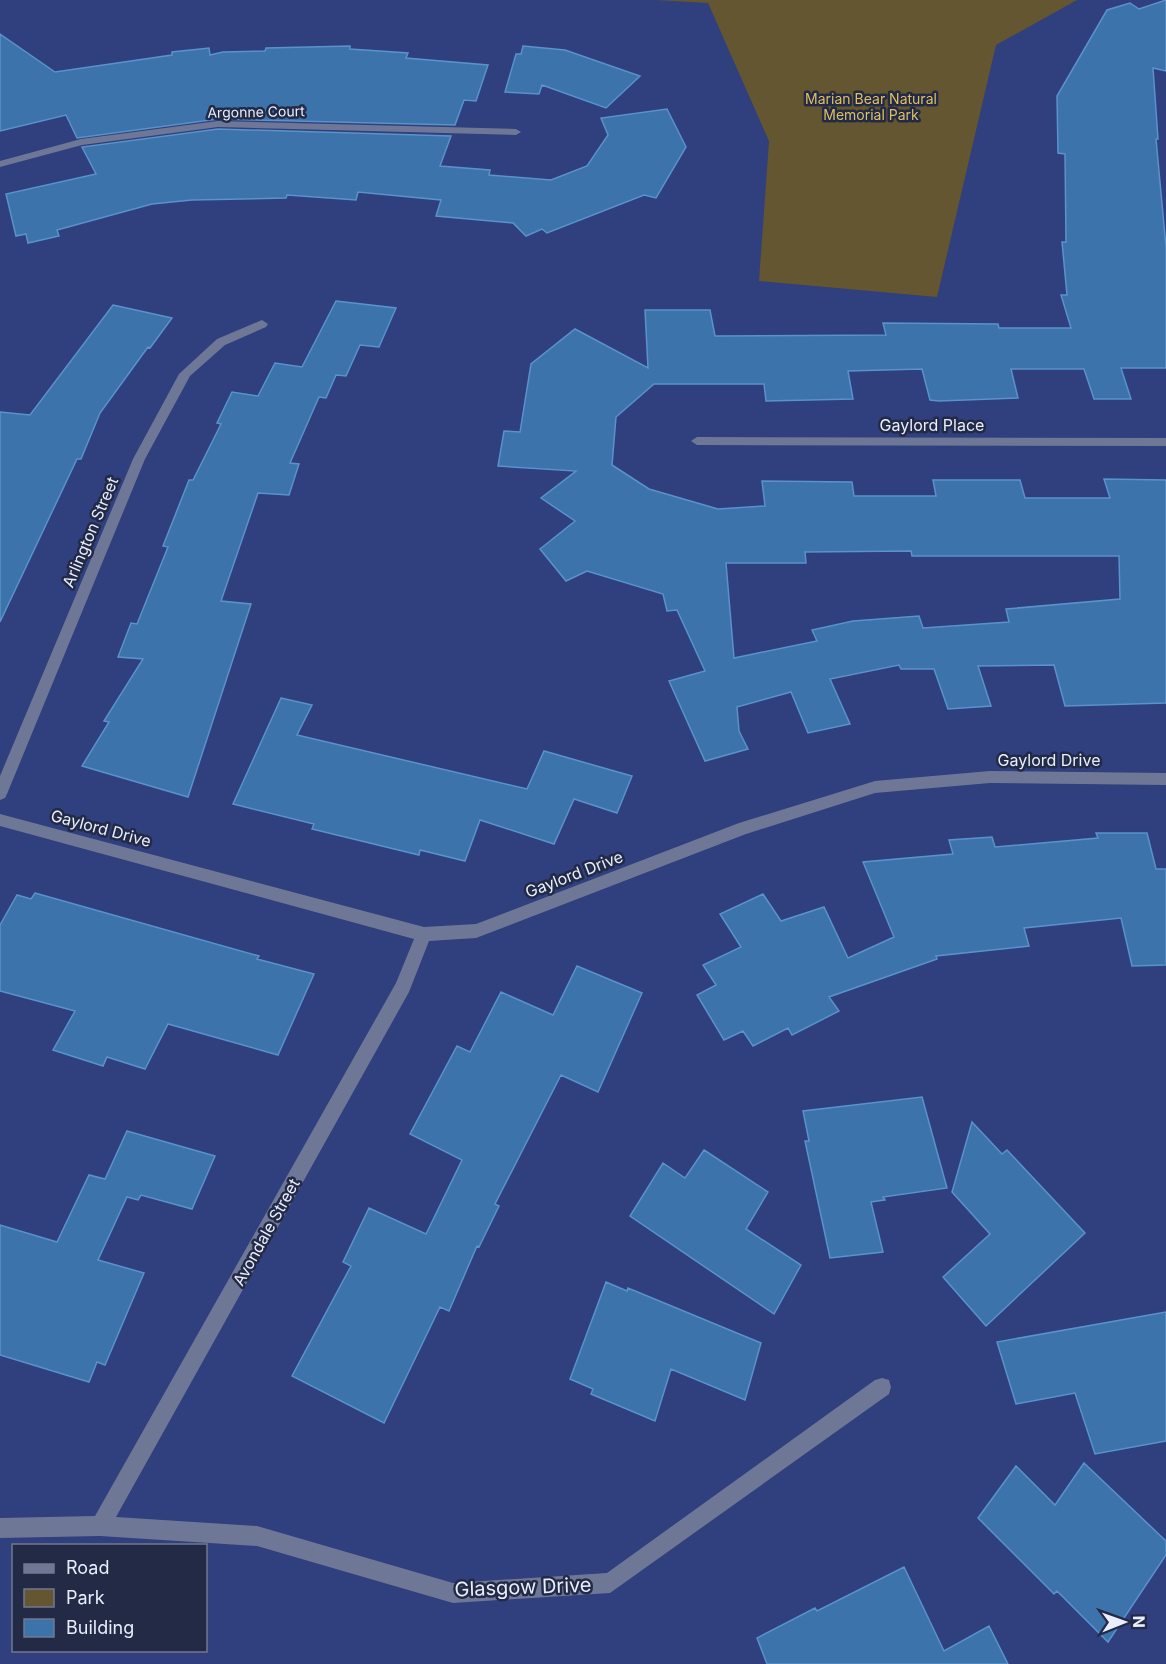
<svg xmlns="http://www.w3.org/2000/svg" width="1166" height="1664" viewBox="0 0 1166 1664" font-family="Inter,sans-serif">
	<style>
		.green { fill: #635631 }
		.building { fill: #3b73aa; stroke: #5a92cc; stroke-width: 1.5; fill-rule: evenodd }
		.lines { fill: none; stroke-linecap: round; stroke-linejoin: round }
		.street { fill: #6e7896; fill-rule: evenodd }
		.labels { text-anchor: middle; stroke-width: 5; stroke-linejoin: round; paint-order: stroke }
		.far-park-label { font-size: 14px; fill: #e0bf60; stroke: #222a46 }
		.far-street-label { font-size: 14px; fill: #e9eefd; stroke: #222a46 }
		.street-label { font-size: 16px; fill: #e9eefd; stroke: #222a46 }
		.near-street-label { font-size: 20px; fill: #e9eefd; stroke: #222a46 }
	</style>
	<rect width="100%" height="100%" fill="#303f7d"/>
	<path class="green" d="M655 0H1077L996 45 937 297 759 281 769 141 708 3Z"/>
	<path class="building" d="M1166 0V71L1153 68 1158 139H1156L1166 247V368H1121L1131 399H1094L1084 369H1011L1018 398 939 401 930 400 922 369 848 371 853 399 766 401 764 384H654L616 417 612 465 649 489 718 509 765 506 762 481 852 482 854 496H936L933 480H1020L1025 498H1110L1104 479 1166 480V703L1065 706 1054 665 978 666 991 706 948 709 934 669H901L899 665 830 679 850 724 808 733 791 692 737 707 739 731 748 749 705 761 669 681 705 671 677 610 667 611 663 594 587 571 566 581 540 549 575 521 541 498 576 471 498 466 504 431 520 432 531 364 575 329 648 368 645 310H710L715 336 886 335 883 323 998 324 999 328H1071L1061 295H1067L1062 242H1066L1065 154 1058 153 1057 96 1107 10 1130 3 1139 9ZM911 551 912 556H1119L1120 599 1006 609 1009 622 923 628 919 616 853 621 812 630 817 641 734 658 726 563H806L805 552Z
		M0 34 55 72 172 55V52L209 48 210 55 223 52 265 51 266 48 350 46V49L408 53 406 58 488 65 476 101 464 100 455 125 218 119 77 138 66 115 0 131Z
		M523 46 565 50 640 76 606 108 542 85 539 94 505 92 516 54H521Z
		M667 109 686 147 656 198 644 195 547 233 542 229 526 236 513 223 436 216 441 200 358 192 356 200 287 195 286 198 192 200 152 204 57 230 59 236 28 243 26 234 16 236 6 194 96 174 82 147 218 129 451 136 440 166 490 170 489 175 551 180 587 166 608 135 601 118Z
		M336 301 396 308 379 347 360 345 346 376 336 375 326 398 319 397 290 463 299 464 289 495 258 493 221 601 251 604 188 797 82 766 109 722 104 721 143 659 118 657 131 623 137 624 168 547 163 546 189 480H193L221 424 217 423 232 392 258 396 275 363 302 367Z
		M113 305 172 318 150 348 148 347 100 413 81 459H77L0 622V412L30 415Z
		M281 698 312 705 297 735 527 789 544 751 632 776 617 813 574 799 554 844 480 820 465 861 420 850 419 855 312 829 314 824 233 804Z
		M1096 833H1147L1156 869H1166V965L1132 966 1121 918 1024 928 1029 946 936 956 937 959 829 997 839 1011 792 1035 788 1028 753 1046 743 1031 724 1040 697 995 716 985 703 965 741 947 720 914 763 894 781 921 824 907 848 958 894 937 863 862 953 854 949 840 992 837 995 847 1098 838Z
		M35 893 259 956 257 959 314 974 278 1055 168 1024 145 1069 107 1057 103 1066 53 1050 75 1011 0 991V925L17 895 31 899Z
		M577 966 642 993 598 1092 561 1075 495 1204 499 1206 479 1247 477 1246 449 1311 440 1307 384 1423 292 1376 351 1266 343 1262 369 1208 426 1234 462 1160 410 1134 457 1046 470 1052 501 992 553 1015Z
		M922 1097 947 1188 883 1197 885 1200 871 1202 883 1252 830 1258 805 1141H809L803 1111Z
		M972 1122 1002 1154 1007 1150 1085 1233 986 1326 943 1277 990 1234 952 1192Z
		M127 1131 215 1156 192 1209 141 1195 138 1200 127 1197 98 1260 144 1273 105 1365 97 1362 89 1382 0 1355V1225L57 1242 89 1175 105 1179Z
		M704 1150 768 1192 746 1229 801 1265 774 1314 630 1216 663 1163 685 1178Z
		M606 1282 627 1291 628 1288 761 1343 745 1400 671 1369 655 1421 591 1394 593 1389 570 1379Z
		M1166 1312V1441L1095 1454 1075 1393 1016 1404 997 1342Z
		M1084 1463 1166 1541V1555L1108 1642 1057 1591 1054 1594 978 1518 1016 1466 1055 1505Z
		M904 1567 944 1651 989 1626 1008 1664H767L757 1638 815 1608 817 1611Z"/>
	<g class="lines">
		<path class="street" d="M218 121 516 129 521 132 516 135 218 127 82 145 0 167V161L81 139Z
			M262 320 268 324 266 327 225 345 190 376 145 459 7 794 5 798 0 800V776L133 459 179 374 217 339Z
			M697 437 1166 438V446L697 445 691 441Z
			M990 771 1166 773V785L990 783 875 793 746 834 476 938 429 941 409 992 116 1517 257 1526 453 1583 607 1573 875 1380 882 1378 889 1380 891 1387 889 1394 610 1593 453 1603 257 1546 100 1536 0 1538V1518L95 1516 396 983 414 939 0 826V814L424 927 476 924 739 823 875 781Z"/>
	</g>
	<g class="labels">
		<g class="far-park-label">
			<text x="871" y="104">Marian Bear Natural<tspan x="871" dy="16">Memorial Park</tspan></text>
		</g>
		<g class="far-street-label">
			<text transform="translate(256 112) rotate(-1)" y="5">Argonne Court</text>
		</g>
		<g class="street-label">
			<text x="932" y="431">Gaylord Place</text>
			<text transform="translate(90 532) rotate(-67)" y="6">Arlington Street</text>
			<text x="1049" y="766">Gaylord Drive</text>
			<text transform="translate(101 828) rotate(15)" y="6">Gaylord Drive</text>
			<text transform="translate(574 874) rotate(-21)" y="6">Gaylord Drive</text>
			<text transform="translate(266 1232) rotate(-61)" y="6">Avondale Street</text>
		</g>
		<g class="near-street-label">
			<text transform="translate(523 1587) rotate(-2)" y="7">Glasgow Drive</text>
		</g>
	</g>
	<rect x="12" y="1544" width="195" height="108" fill="#222a46" stroke="#72788f" stroke-width="1.5"/>
	<rect x="24" y="1564" width="30" height="9" fill="#6e7896" stroke="#72788f" stroke-width="1.5"/>
	<text x="66" y="1574" font-size="18" fill="#e9eefd">Road</text>
	<rect x="24" y="1589" width="30" height="18" fill="#635631" stroke="#72788f" stroke-width="1.5"/>
	<text x="66" y="1604" font-size="18" fill="#e9eefd">Park</text>
	<rect x="24" y="1619" width="30" height="18" fill="#3b73aa" stroke="#72788f" stroke-width="1.5"/>
	<text x="66" y="1634" font-size="18" fill="#e9eefd">Building</text>
	<g transform="translate(1124 1622) rotate(89)" stroke="#222a46" stroke-width="4.5" paint-order="stroke">
	<path d="M0-4.5L10 22L0 15L-10 22Z" fill="#e9eefd"/>
	<text y="-9" font-size="16" font-weight="bold" text-anchor="middle" fill="#e9eefd">N</text>
	</g>
</svg>
